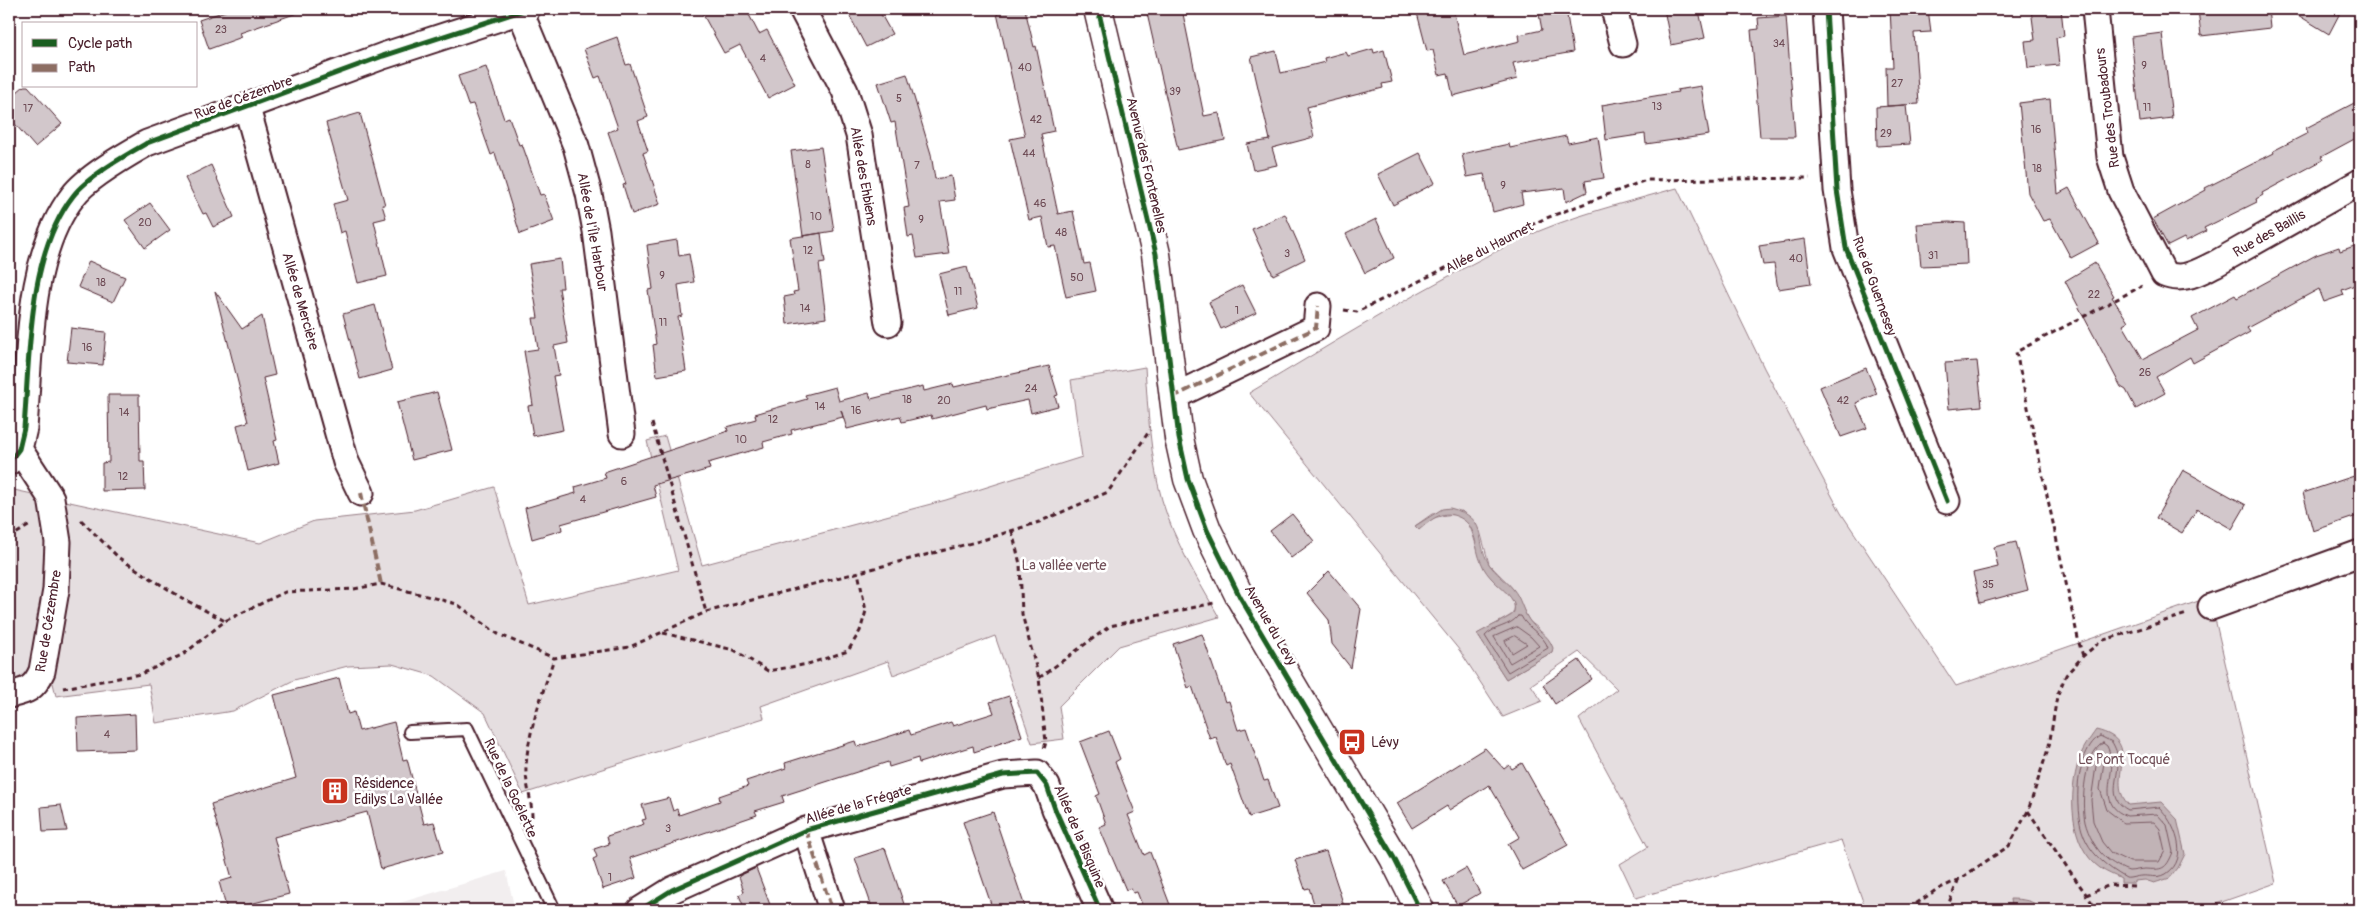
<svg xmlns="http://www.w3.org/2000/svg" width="2369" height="919" viewBox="0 0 2369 919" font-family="Pangolin,sans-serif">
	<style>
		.built { fill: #f2eeef }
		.green { fill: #e5dee0; stroke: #987e86; fill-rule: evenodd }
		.water { fill: #c1b3b6; stroke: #91787e }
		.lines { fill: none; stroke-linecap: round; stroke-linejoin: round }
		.shore { stroke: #7a5a63; stroke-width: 1 }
		.building { fill: #d2c7cb; stroke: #4a1f2b }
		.service-casing { stroke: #4a1f2b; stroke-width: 16 }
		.minor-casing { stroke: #4a1f2b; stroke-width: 29 }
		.tertiary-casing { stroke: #4a1f2b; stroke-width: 31 }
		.path { stroke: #4a1f2b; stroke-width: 3; stroke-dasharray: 5 4; stroke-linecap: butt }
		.service { stroke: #fff; stroke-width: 12 }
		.minor { stroke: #fff; stroke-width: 25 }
		.tertiary { stroke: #fff; stroke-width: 28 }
		.quiet { stroke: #8d6e63; stroke-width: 4; stroke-dasharray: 8 4; stroke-linecap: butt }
		.cycleway-casing { stroke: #fff; stroke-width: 8 }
		.cycleway { stroke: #1b5e20; stroke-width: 5 }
		.labels { text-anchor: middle; stroke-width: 5; stroke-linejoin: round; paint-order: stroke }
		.number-label { font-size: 11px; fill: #6c4953 }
		.street-label { font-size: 14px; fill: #4a1f2b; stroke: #fff }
		.park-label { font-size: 14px; fill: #714f58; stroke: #fff }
		.poi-label { font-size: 14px; fill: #4a1f2b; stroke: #fff; text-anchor: start }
	</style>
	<rect width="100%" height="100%" fill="#fff"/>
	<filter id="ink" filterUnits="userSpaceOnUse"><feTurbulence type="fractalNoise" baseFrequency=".02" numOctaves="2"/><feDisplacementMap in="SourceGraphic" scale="10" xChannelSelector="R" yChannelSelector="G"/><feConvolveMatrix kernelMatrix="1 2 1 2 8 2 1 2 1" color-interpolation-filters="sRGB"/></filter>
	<g filter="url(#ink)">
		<path class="built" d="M506 871 515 910H376Z"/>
		<path class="green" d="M1677 188 1764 368 1841 513 1956 686 2210 597 2276 883 2199 910H1866L1841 840 1636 898 1620 864 1648 847 1579 719 1617 689 1579 652 1531 685 1542 701 1503 717 1460 651 1249 393C1338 340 1426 285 1519 240 1569 216 1624 203 1677 188ZM1462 511 1480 531 1489 564 1513 589 1529 621 1538 628 1552 652 1506 679 1477 634C1484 630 1512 616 1513 613 1520 598 1498 587 1490 576 1464 539 1484 493 1415 526L1432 514Z
			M1145 367C1148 411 1150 457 1162 500 1174 541 1198 580 1219 617L1119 646 1059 706 1064 739 1032 743 995 636 893 675 888 661 761 706 764 718 523 794 485 713 434 676 392 664 348 666 294 680 233 711 156 723 149 684 56 696 53 683 9 690V492L14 490 260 543 314 521 415 510 494 487 529 605 678 570 647 441 665 436 702 565 946 500 1082 457 1071 380Z"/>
		<path class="water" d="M1450 508C1490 518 1474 539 1489 564 1495 573 1506 580 1513 589 1521 598 1522 610 1529 620 1536 631 1548 633 1553 648L1552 652 1506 679 1477 634C1483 630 1512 616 1513 614 1520 600 1501 589 1493 580 1489 576 1484 570 1482 564 1473 547 1479 524 1456 516 1441 510 1431 520 1419 530L1415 526 1442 509Z
			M2096 730C2147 742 2103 780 2129 805L2161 802 2177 819 2185 854 2178 868 2170 878 2154 883 2145 880 2134 881V883H2121V879C2114 875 2107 873 2100 868 2069 846 2068 793 2079 760 2082 749 2089 740 2096 730Z
			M2010 899C2021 899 2035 900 2042 910H2005L2011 908Z"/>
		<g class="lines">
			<path class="shore" d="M1518 616H1521C1527 629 1544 634 1548 648L1508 672 1485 636C1494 626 1510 627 1518 616Z
				M1517 627 1531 637 1539 646 1510 663 1494 637Z
				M1515 636 1527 644 1512 653 1505 641Z
				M2100 736 2112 742C2115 747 2118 754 2118 760 2119 779 2106 798 2128 810L2159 807C2174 822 2191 858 2166 874 2157 879 2150 875 2141 876 2137 876 2129 879 2126 878 2086 855 2076 833 2078 787 2079 772 2085 744 2100 736Z
				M2103 743 2107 746C2109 751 2112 756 2112 761 2112 781 2099 806 2127 816L2157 814 2167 825 2173 852C2166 870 2162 870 2145 869 2140 869 2134 871 2129 871 2124 870 2110 862 2106 858 2096 850 2088 834 2085 822 2081 803 2084 753 2103 743Z
				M2102 758 2104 762 2100 789 2107 810 2124 823 2154 822 2160 829 2165 851 2159 862H2130L2111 853 2102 842 2093 821 2091 800 2096 766Z"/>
		</g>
		<path class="building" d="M231 9H299L300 12 240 33 242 37 209 49 199 20Z
			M700 9H746L759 34 767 30 795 84 768 98 740 45 724 53Z
			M846 9H878L892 34 866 47Z
			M996 9H1025L1034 47 1036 46 1054 131 1041 134 1058 214 1073 211 1084 264 1090 263 1096 291 1066 297 1055 246 1048 247 1042 217 1029 220 1010 139 1025 136Z
			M1146 9H1182L1204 116 1219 113 1225 140 1178 150Z
			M1416 9H1453L1464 55 1520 41 1519 35 1542 30 1538 9H1566L1573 52 1513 63 1517 79 1453 96 1448 73 1439 75 1433 50 1427 51Z
			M1664 9H1690L1691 12 1699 11 1705 38 1671 45Z
			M1890 9H1928L1931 32 1914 33 1919 104 1887 106 1886 67H1893Z
			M2031 9H2061L2064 36 2056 38 2059 65 2028 68 2025 41 2035 40Z
			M2198 9H2268L2270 28 2201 36Z
			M2288 9H2342L2329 34Z
			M1786 16 1795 137H1760L1751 30 1759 29 1758 18Z
			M2162 33 2172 118 2140 122 2131 37Z
			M617 37 626 65 630 64 648 117 638 121 648 151 643 153 660 204 632 214 623 185 626 184 608 132 618 128 600 76 595 78 584 49Z
			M1373 49 1374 53 1384 50 1392 82 1382 84 1383 88 1307 107 1314 137 1272 148 1277 165 1253 170 1247 144 1270 140 1251 57 1276 51 1281 73 1325 62 1324 58 1346 52 1348 56Z
			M486 67 504 119 509 117 519 145 522 144 540 195 544 194 554 221 520 234 495 153 491 155 473 104 468 105 458 76Z
			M907 74 931 154 935 179 951 176 955 200 940 202 949 254 917 258 913 236 908 237 904 208 909 207 895 122 891 123 878 83Z
			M24 86H28L62 124 35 147 9 117V99Z
			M1701 86 1709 135 1646 144 1645 134 1606 140 1602 105 1678 92 1677 90Z
			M2050 99 2058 194 2069 188 2099 243 2071 258 2050 219 2043 221 2028 193 2019 103Z
			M2360 100V136L2321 157 2323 160 2262 193 2263 195 2256 199 2257 202 2204 228 2206 231 2186 241 2184 238 2168 246 2153 219 2206 190 2205 188 2274 153 2273 151 2308 133 2306 128Z
			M1906 105 1910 144 1877 146 1876 107Z
			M360 113 385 205H382L386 218 374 221 387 276 358 283 345 231 340 233 333 204 348 200 326 123Z
			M1566 136 1568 143 1598 137 1604 178 1585 181 1587 192 1566 202 1564 188 1521 193 1523 204 1493 212 1484 174 1467 177 1462 154 1509 144 1510 148Z
			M821 147 834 231 803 236 791 151Z
			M1420 153 1435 183 1393 205 1378 174Z
			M211 165 234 217 213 227 206 213 203 214 185 178Z
			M150 203 170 230 145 248 125 220Z
			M1285 214 1305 259 1273 275 1252 229Z
			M1376 219 1394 258 1365 273 1346 234Z
			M1949 222 1965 223 1967 264 1921 266 1917 224Z
			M821 233 825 263 819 264 826 318 787 324 784 297 794 295 793 292 798 291 790 238Z
			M1805 239 1811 284 1778 289 1774 264 1763 265 1759 246Z
			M677 240 679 256 689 254 694 282 678 285 682 316 678 317 686 371 657 376 653 345 656 344 648 290 653 289 647 245Z
			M2360 244V283L2342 290 2344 295 2324 302 2319 289 2247 328 2250 332 2193 363 2190 357 2156 377 2165 393 2136 409 2126 390 2121 387 2065 281 2095 263 2114 296 2112 297 2128 322 2123 325 2143 359 2198 330 2192 318 2235 295 2237 298 2316 255 2339 247 2340 251Z
			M560 259 563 288H559L568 343 554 346 559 375 553 376 563 430 533 436 528 406 533 405 524 351 538 349 533 318H538L529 264Z
			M89 261 125 277 113 302 78 287Z
			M967 267 978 308 949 315 939 274Z
			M1242 285 1256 313 1221 329 1209 302Z
			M215 291 242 329 262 316 275 375 263 378 277 440 274 441 279 463 248 471 237 425 248 422Z
			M375 305 392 370 360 379 343 314Z
			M71 328 106 332 103 365 67 362Z
			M1977 361 1982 406 1949 409 1945 363Z
			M1049 366 1058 395 1055 396 1058 406 1031 413 1028 400 987 409 986 405 932 419 931 415 902 422 900 416 847 429 841 410 843 417 791 430 792 434 763 442 764 447 708 463 710 469 653 485 656 497 561 524 562 530 532 539 525 508 576 493 575 487 606 478 604 472 728 431 727 427 756 419 755 414 807 399 805 395 835 387 839 401 869 393 871 399 923 386 924 391 953 384 954 387Z
			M1866 368 1877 394 1856 403 1867 428 1841 437 1820 387Z
			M437 392 452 450 412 460 397 402Z
			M108 395H139L140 461H144L145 490 102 491V463L109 462Z
			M2183 470 2246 505 2232 529 2197 509 2182 533 2156 518Z
			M2360 474V515L2313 531 2303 493Z
			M1292 514 1314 541 1291 558 1270 531Z
			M2016 542 2028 590 1980 603 1973 573 1998 567 1994 547Z
			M1329 571 1361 609 1351 668 1332 644 1329 620 1307 593Z
			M1202 634 1225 702 1229 701 1238 730 1246 728 1264 781 1268 780 1278 808 1249 817 1230 764 1226 766 1216 737 1210 739 1192 686 1188 688 1173 644Z
			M1579 660 1592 679 1555 704 1543 685Z
			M339 678 348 714 354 712 359 731 394 722 403 760 407 759 424 824 434 822 443 852 381 869 367 812 274 837 289 894 227 910 219 882 232 878 211 804 296 778 274 695Z
			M1009 696 1022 736 974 752 973 746 919 763 918 758 889 767 888 762 782 796 784 802 755 811 757 815 630 858 636 878 603 889 593 859 597 857 594 849 609 844 607 836 644 824 642 820 646 819 642 805 669 798 673 811 677 809 679 815 720 801 719 796 748 786 746 781 786 768 785 763 855 741 857 747 909 730 911 735 951 722 953 726 994 713 990 702Z
			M135 714 136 750 78 752 77 718Z
			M1109 731 1120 759 1115 762 1135 812 1128 815 1144 855 1150 852 1172 910H1144L1137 892 1133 893 1131 888 1126 890 1099 827 1106 824 1096 796 1100 794 1080 742Z
			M1485 748 1504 769 1509 765 1512 769 1522 763 1568 845 1522 870 1508 844 1520 837 1489 785 1449 810 1447 806 1412 828 1397 803Z
			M61 805 67 831 43 832 41 807Z
			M993 812 1026 910H993L963 822Z
			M885 848 906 910H873L855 858Z
			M1326 851 1339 890 1345 910H1316L1309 888 1305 889 1295 860Z
			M756 868 772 910H745L739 895 744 892 739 876Z
			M1466 868 1480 893 1458 906 1443 881Z"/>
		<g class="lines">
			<g class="service-casing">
				<path id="service" d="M410 732 467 729 554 910"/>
			</g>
			<g class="minor-casing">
				<path id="minor" d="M802 9 845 91 859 135 888 323
					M1614 9 1623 44
					M1826 9 1837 190 1846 248 1947 501
					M2095 9 2110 157 2121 191 2164 274C2183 282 2198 272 2215 264L2360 182
					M520 11 576 146 589 194 596 231 622 434
					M247 108 346 462 361 493
					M1173 397 1316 328 1318 306
					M9 462 19 449 24 428C30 356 27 255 73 196 87 177 126 155 147 143L383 56 527 9
					M2211 607 2360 553
					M9 695C27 691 34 689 42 671L56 590 58 542 51 498 19 449
					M806 830 832 910
					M640 910 672 890 806 830 1003 775 1037 773 1047 786 1055 809 1100 910"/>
			</g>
			<g class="tertiary-casing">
				<path id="tertiary" d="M1098 9 1156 254 1179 438 1188 479 1207 530 1240 597 1394 858 1420 910"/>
			</g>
			<path class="path" d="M1344 310 1357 312 1544 219 1646 180 1810 178
				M652 423 706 612
				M81 520 119 558 182 598 225 621
				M1012 531 1020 564 1022 614 1039 678 1046 742 1044 749
				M9 538 30 525
				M663 633 734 650 768 671 808 664 848 651 860 631 866 611 858 572
				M2083 656 2079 643 2016 352 2142 286
				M1039 678 1110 626 1214 603
				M63 688 141 674 184 654 225 621 285 592 354 589 381 584 457 604 498 634 554 658 630 647 706 612 983 540 1039 522 1108 492 1150 430
				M2028 811 2097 910
				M532 817C532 800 525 782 526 767 528 730 543 693 554 658
				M2086 895 2110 885 2135 886
				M1910 910 1914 905 1936 890 1958 880 2009 846 2028 811 2049 746 2057 696 2066 675 2083 656 2101 641 2187 614
				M1948 910V905L1958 881"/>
			<use href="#service" class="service"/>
			<use href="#minor" class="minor"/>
			<use href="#tertiary" class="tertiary"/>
			<path class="quiet" d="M1173 397 1316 328 1318 306
				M361 493 381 584
				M806 830 832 910"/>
			<g class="cycleway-casing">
				<path id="cycleway" d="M1098 9 1156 254 1179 438 1188 479 1207 530 1240 597 1394 858 1420 910
					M1826 9 1837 190 1846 248 1947 501
					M9 462 19 449 24 428C30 356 27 255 73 196 87 177 126 155 147 143L383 56 527 9
					M640 910 672 890 806 830 1003 775 1037 773 1047 786 1055 809 1100 910"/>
			</g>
			<use href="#cycleway" class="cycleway"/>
		</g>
	</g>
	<defs>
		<g id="bus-square" transform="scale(1.4375)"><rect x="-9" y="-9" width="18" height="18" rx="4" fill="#c8321e" stroke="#fff"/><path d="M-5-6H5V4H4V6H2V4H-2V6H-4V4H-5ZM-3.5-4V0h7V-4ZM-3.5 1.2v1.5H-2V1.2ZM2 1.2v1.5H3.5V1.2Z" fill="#fff"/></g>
		<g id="building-square" transform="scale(1.4375)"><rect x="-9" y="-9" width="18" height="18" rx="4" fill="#c8321e" stroke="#fff"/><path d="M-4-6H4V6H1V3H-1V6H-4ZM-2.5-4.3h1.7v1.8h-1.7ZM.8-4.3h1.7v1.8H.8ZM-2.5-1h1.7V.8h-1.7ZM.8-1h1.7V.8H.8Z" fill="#fff"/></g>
	</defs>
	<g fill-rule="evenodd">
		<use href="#bus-square" x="1352" y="742"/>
		<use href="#building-square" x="335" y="791"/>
	</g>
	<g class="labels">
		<g class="number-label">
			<text x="221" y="33">23</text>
			<text x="1779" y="47">34</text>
			<text x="763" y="62">4</text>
			<text x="2144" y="69">9</text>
			<text x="1025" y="71">40</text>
			<text x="1897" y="87">27</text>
			<text x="1175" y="95">39</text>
			<text x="899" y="102">5</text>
			<text x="1657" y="110">13</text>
			<text x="2147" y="111">11</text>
			<text x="28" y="112">17</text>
			<text x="1036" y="123">42</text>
			<text x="2036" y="133">16</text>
			<text x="1886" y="137">29</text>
			<text x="1029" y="157">44</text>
			<text x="808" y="168">8</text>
			<text x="917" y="169">7</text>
			<text x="2037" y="172">18</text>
			<text x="1503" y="189">9</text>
			<text x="1040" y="207">46</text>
			<text x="816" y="220">10</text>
			<text x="921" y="223">9</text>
			<text x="145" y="226">20</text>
			<text x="1061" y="236">48</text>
			<text x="808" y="254">12</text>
			<text x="1287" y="257">3</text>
			<text x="1933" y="259">31</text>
			<text x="1796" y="262">40</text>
			<text x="662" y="279">9</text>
			<text x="1077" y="281">50</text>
			<text x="101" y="286">18</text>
			<text x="958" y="295">11</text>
			<text x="2094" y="298">22</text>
			<text x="805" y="312">14</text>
			<text x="1237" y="314">1</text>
			<text x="663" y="326">11</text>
			<text x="87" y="351">16</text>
			<text x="2145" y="376">26</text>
			<text x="1031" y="392">24</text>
			<text x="907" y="403">18</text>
			<text x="944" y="404">20</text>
			<text x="1843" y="404">42</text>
			<text x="820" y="410">14</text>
			<text x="856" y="414">16</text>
			<text x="124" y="416">14</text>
			<text x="773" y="423">12</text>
			<text x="741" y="443">10</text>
			<text x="123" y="480">12</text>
			<text x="624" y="485">6</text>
			<text x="583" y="503">4</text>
			<text x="1988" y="588">35</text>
			<text x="107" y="738">4</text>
			<text x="668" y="832">3</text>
			<text x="610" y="881">1</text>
		</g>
		<g class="street-label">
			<text transform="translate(243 97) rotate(-20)" y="5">Rue de Cézembre</text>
			<text transform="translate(2107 108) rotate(-97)" y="5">Rue des Troubadours</text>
			<text transform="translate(1147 165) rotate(77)" y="5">Avenue des Fontenelles</text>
			<text transform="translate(864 176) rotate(80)" y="5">Allée des Ehbiens</text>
			<text transform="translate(593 232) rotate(80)" y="5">Allée de l'Île Harbour</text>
			<text transform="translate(2269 233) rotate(-30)" y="5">Rue des Baillis</text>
			<text transform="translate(1489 247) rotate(-27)" y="5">Allée du Haumet</text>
			<text transform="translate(1875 286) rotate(70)" y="5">Rue de Guernesey</text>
			<text transform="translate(301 301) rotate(74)" y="5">Allée de Mercière</text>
			<text transform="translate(48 621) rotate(-81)" y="5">Rue de Cézembre</text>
			<text transform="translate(1271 625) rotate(60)" y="5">Avenue du Levy</text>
			<text transform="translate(511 788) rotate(65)" y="5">Rue de la Goélette</text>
			<text transform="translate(858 804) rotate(-16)" y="5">Allée de la Frégate</text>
			<text transform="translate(1080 836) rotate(67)" y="5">Allée de la Bisquine</text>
		</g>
		<g class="park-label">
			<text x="1064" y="570">La vallée verte</text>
			<text x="2124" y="764">Le Pont Tocqué</text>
		</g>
		<g class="poi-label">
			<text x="1371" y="747">Lévy</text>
			<text x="354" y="788">Résidence<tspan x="354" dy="16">Edilys La Vallée</tspan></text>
		</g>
	</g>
	<rect width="2369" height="919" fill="none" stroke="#fff" stroke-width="30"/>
	<rect x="15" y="15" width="2339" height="889" fill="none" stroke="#4a1f2b" stroke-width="2" filter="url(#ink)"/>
	<rect x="22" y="22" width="175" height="65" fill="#ffffff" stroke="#b7a5aa"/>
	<rect x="32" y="39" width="25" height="8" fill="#1b5e20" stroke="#b7a5aa"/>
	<text x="68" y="48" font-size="15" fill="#4a1f2b">Cycle path</text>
	<rect x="32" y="64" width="25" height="8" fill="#8d6e63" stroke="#b7a5aa"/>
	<text x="68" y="72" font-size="15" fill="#4a1f2b">Path</text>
</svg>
